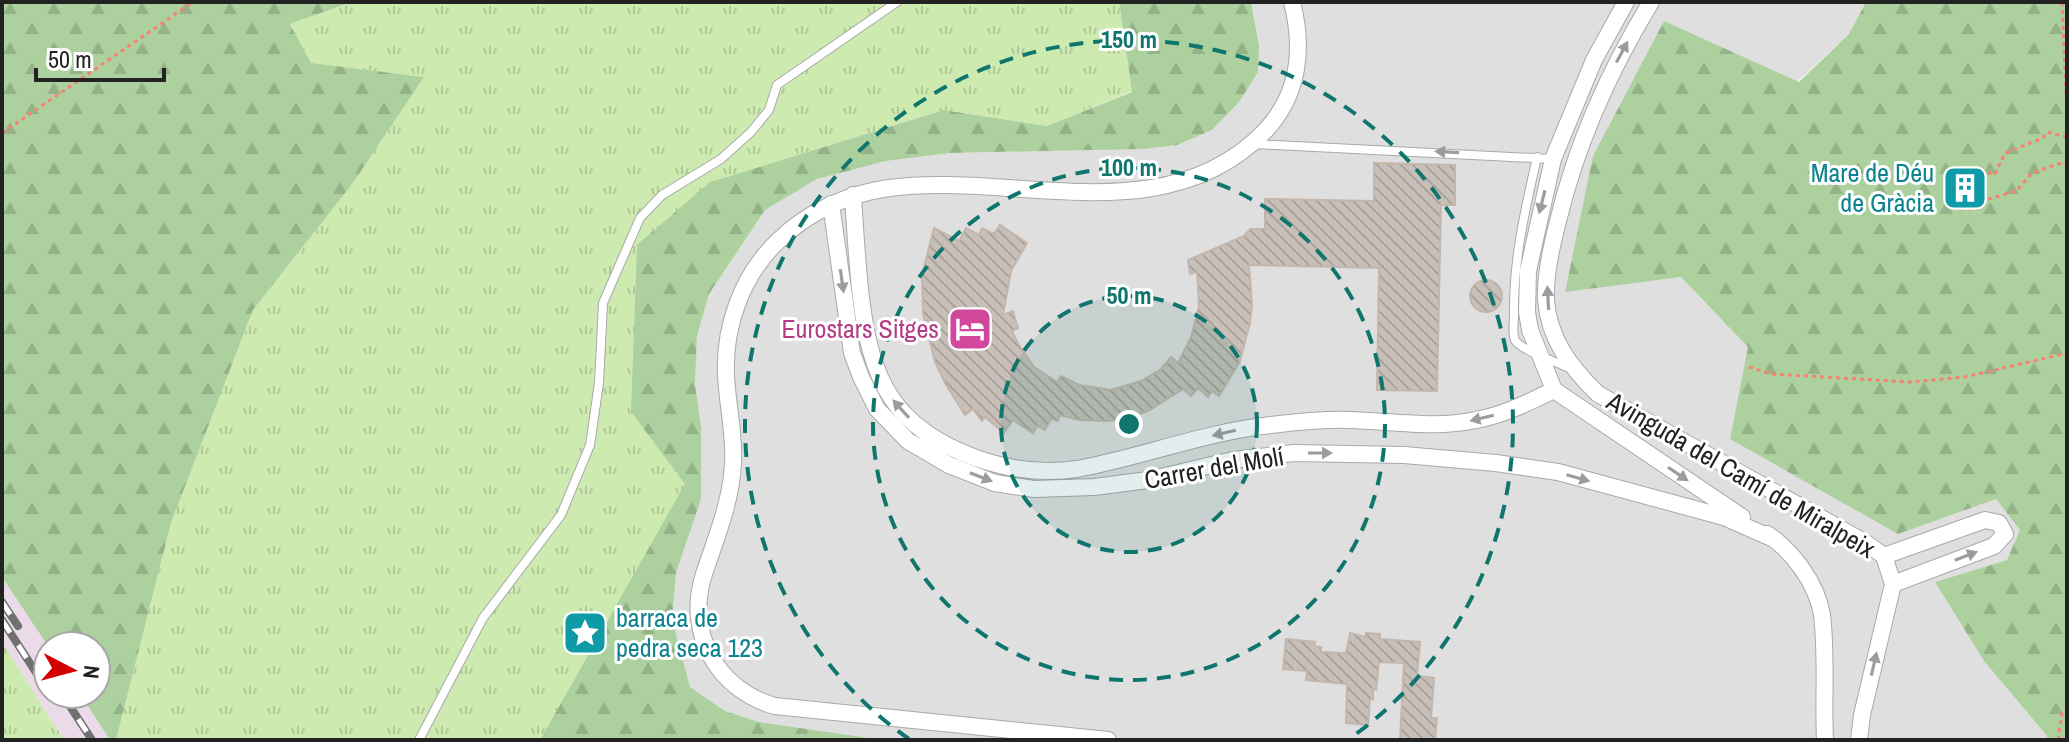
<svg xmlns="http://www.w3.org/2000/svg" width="2069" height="742" viewBox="0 0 2069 742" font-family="'Archivo Narrow',sans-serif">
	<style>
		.residential { fill: #e0dfdf }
		.industrial { fill: #ebdbe8 }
		.grass { fill: url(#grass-tufts) }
		.forest { fill: url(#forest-firs) }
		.building { fill: url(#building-back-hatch); stroke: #c4b6ab; stroke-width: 2 }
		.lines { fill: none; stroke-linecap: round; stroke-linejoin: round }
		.lane-casing { stroke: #a9a9a9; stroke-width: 10 }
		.street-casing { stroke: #a9a9a9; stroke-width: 18 }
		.path { stroke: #fa8072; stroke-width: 3; stroke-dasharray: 4 4; stroke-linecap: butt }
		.lane { stroke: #fff; stroke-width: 8 }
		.street { stroke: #fff; stroke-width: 16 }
		.rail-casing { stroke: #707070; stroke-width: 8 }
		.rail { stroke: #fff; stroke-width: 5; stroke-dasharray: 15; stroke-linecap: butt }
		.oneway { fill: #9c9c9c }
		.ring { fill: none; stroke: #0f766e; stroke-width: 4; stroke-dasharray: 14 10 }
		.labels { text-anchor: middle; stroke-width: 6; stroke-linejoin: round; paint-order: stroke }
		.culture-label { font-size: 26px; fill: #0d838f; stroke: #fff; text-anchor: end }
		.hotel-label { font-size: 26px; fill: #b23c85; stroke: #fff; text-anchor: end }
		.street-label { font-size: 26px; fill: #222; stroke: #fff }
		.centre { fill: #0f766e; stroke: #fff; stroke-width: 4 }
		.ring-label { font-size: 24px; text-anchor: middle; font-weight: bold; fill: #0f766e; stroke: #fff; stroke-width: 6; stroke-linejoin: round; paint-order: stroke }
	</style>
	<defs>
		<pattern id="grass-tufts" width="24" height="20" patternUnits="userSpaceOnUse" patternTransform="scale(2)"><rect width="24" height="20" fill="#cdebb0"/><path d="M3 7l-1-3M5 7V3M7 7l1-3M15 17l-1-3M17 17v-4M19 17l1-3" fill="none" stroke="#b0c997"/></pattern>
		<pattern id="forest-firs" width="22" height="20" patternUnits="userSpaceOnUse" patternTransform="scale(2)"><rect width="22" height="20" fill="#add19e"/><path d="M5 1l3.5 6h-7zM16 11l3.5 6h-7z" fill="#95b388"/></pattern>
		<pattern id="building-back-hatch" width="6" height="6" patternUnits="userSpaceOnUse" patternTransform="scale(2)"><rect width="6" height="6" fill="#c7bfb8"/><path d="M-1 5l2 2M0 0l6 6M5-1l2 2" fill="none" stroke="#aba49e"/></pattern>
	</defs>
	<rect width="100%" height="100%" fill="#f2efe9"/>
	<path class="residential" d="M1251 2H1866L1849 34 1566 291 1681 277 1748 347 1996 498 2020 530 2007 560 1935 582 1984 661 2047 736V740H883L759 722 725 711 690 687 672 619 676 573 689 535 701 426 695 385 697 336 709 294 765 210 817 179 886 161 950 153 1101 150 1177 145 1255 20Z"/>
	<path class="industrial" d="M2 577 48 646V694H80L110 740H64L2 642Z"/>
	<path class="grass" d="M352 2H1119L1132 91 1047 126 944 110 710 182 631 412 686 484 540 740H116L171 523 253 310 353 183 424 77 311 64 290 24Z
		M2 642 64 740H2Z"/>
	<path class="forest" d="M2 2H352L290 24 311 63 424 77 353 183 253 310 171 523 116 740H110L80 694H96V646H48L2 577Z
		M1119 2H1251L1259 46 1258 72 1239 102 1212 130 1177 145 1143 149 950 153 886 161 817 179 765 210 709 294 697 336 695 385 701 426V499L676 573 672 619 690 687 725 711 759 722 883 740H540L685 484 631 412 637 245 710 182 944 110 1047 126 1132 92Z
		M1866 2H2067V740H2047V736L1984 661 1935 582 2007 560 2020 530 1996 499 1898 534 1730 439 1748 347 1681 277 1565 292 1593 156 1664 21 1799 82 1849 34Z"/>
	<path class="building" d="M1374 163 1455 165V205H1441L1437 391 1377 390 1379 268 1249 265 1252 304 1250 323 1240 361 1219 396 1212 391 1208 397 1198 388 1191 396 1183 389 1148 411 1128 418 1107 421 1079 420 1060 415 1058 421 1051 419 1045 430 1037 426 1033 433 1013 420 1004 433 985 417 982 421 973 409 965 415 945 383 935 362 923 313 922 275 934 228 959 241 966 228 979 235 982 228 994 234 1000 225 1027 243 1011 271 1003 315 1013 311 1018 328 1012 331 1019 345 1034 367 1057 382 1061 376 1079 385 1111 390 1141 381 1161 369 1171 357 1178 363 1191 337 1199 306 1197 272 1190 274 1188 260 1244 236 1250 229H1265V199L1374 201Z
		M1969 173 1975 200 1969 206 1962 203 1955 177Z
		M1470 296a16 16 0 1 1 32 0a16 16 0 1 1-32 0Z
		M1350 633 1365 637 1366 633 1380 634V639L1420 642 1417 676 1434 678 1431 718H1437L1435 740H1400L1404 663 1379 662 1376 690 1373 689V699H1370L1368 725 1346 723 1347 684 1306 680 1307 671 1283 669 1286 639 1315 642 1314 646 1321 647V652L1346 653Z"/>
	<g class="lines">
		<g class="lane-casing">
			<path id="lane" d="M1254 144 1553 159
				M1537 157C1525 210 1513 261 1514 316 1514 323 1512 333 1515 340 1520 350 1557 362 1569 368
				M419 740 483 618 561 515 590 445 599 383 603 303 640 218 662 195 721 159 751 132 769 110 777 85 897 2"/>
		</g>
		<g class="street-casing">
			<path id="street" d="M1626 2 1594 60 1553 159 1528 271 1527 312 1530 330 1554 390 1742 517
				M1651 2C1609 71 1577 142 1558 221 1552 245 1545 274 1546 300 1549 339 1570 367 1598 394L1866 543 1884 556 1893 584 1862 715 1859 740
				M853 195C855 230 857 263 861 298 871 380 893 428 976 458 1007 469 1043 474 1077 469 1142 457 1205 432 1271 425 1297 422 1323 419 1349 420 1391 421 1435 429 1476 420 1504 415 1529 402 1554 390
				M831 204 852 353 861 377 877 409 908 441 949 465 995 483 1034 489 1094 487 1148 480 1233 460 1294 453 1404 455 1496 463 1558 472 1724 517 1776 540
				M1767 534C1793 551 1817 584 1822 615 1827 655 1823 700 1825 740
				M1884 556 1985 520 1999 523 2005 534 1994 546 1893 584
				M1108 740 775 706C717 690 685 632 704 574 716 538 731 502 733 464 735 434 727 404 726 374 724 326 742 276 777 242 807 212 847 194 889 188 1012 171 1165 235 1265 131 1299 95 1304 49 1292 2"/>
		</g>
		<path class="path" d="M2062 2 2067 113
			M2 133 193 2
			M2067 137 2047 132 2043 138 2005 153 1995 174 1966 171 1955 174V196L1960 209H1977L1989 199 2016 191 2032 173 2067 161
			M1749 367 1772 374 1910 382 1965 377 2067 353
			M2058 740 2062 713 2067 708"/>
		<use href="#lane" class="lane"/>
		<use href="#street" class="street"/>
		<g class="rail-casing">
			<path id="rail" d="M2 602 18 626
				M2 620 48 691
				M62 694 92 740"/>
		</g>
		<use href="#rail" class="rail"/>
	</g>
	<defs><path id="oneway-solid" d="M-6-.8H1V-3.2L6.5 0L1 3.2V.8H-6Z" transform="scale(2)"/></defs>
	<g class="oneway">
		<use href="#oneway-solid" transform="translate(1622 52) rotate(-62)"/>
		<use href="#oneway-solid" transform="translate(1447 152) rotate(-177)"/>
		<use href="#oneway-solid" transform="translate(1542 202) rotate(104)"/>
		<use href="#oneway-solid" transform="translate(842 281) rotate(82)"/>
		<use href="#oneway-solid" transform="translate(1548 298) rotate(-93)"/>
		<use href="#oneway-solid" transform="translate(901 409) rotate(-132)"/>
		<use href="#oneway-solid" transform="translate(1482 418) rotate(167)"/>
		<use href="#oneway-solid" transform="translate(1224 433) rotate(167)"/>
		<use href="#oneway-solid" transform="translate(1320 453)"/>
		<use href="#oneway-solid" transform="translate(1678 474) rotate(34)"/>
		<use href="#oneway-solid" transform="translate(981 477) rotate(21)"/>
		<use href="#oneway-solid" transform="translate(1578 478) rotate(16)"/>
		<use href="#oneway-solid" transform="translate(1966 556) rotate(-21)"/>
		<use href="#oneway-solid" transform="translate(1874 664) rotate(-77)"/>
	</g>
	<circle cx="1129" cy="424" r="128" fill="#0f766e" fill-opacity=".12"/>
	<g class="ring">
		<circle cx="1129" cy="424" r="128"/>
		<circle cx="1129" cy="424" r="256"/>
		<path d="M909 739A384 384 0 1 1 1349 739"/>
	</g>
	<defs>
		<g id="building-square" transform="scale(2.3)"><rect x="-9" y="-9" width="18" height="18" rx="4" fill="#0f9aa8" stroke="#fff"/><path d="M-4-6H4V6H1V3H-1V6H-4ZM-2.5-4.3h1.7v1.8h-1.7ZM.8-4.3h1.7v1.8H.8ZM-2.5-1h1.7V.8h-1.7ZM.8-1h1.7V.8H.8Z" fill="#fff"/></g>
		<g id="hotel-square" transform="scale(2.3)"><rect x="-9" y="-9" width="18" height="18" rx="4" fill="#d1479c" stroke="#fff"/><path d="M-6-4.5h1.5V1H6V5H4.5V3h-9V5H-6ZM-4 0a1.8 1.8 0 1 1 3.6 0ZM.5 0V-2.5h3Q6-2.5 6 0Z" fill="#fff"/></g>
		<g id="sight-square" transform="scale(2.3)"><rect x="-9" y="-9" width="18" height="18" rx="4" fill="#0f9aa8" stroke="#fff"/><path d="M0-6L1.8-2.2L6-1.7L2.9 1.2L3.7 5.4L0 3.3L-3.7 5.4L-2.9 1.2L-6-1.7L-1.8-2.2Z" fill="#fff"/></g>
	</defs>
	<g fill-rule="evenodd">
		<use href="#building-square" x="1965" y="188"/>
		<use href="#hotel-square" x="970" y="329"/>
		<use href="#sight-square" x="585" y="633"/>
	</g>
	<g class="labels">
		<g class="culture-label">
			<text x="1934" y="182">Mare de Déu<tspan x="1934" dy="30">de Gràcia</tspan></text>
			<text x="616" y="627" text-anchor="start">barraca de<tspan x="616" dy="30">pedra seca 123</tspan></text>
		</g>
		<g class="hotel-label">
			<text x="939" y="338">Eurostars Sitges</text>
		</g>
		<g class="street-label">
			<text transform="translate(1214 468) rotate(-10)" y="9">Carrer del Molí</text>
			<text transform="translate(1741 475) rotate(30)" y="9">Avinguda del Camí de Miralpeix</text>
		</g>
	</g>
	<circle cx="1129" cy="424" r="12" class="centre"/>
	<g class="ring-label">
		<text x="1129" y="48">150 m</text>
		<text x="1129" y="176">100 m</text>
		<text x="1129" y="304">50 m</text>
	</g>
	<rect width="2069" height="742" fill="none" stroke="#222222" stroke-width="8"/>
	<g transform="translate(72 670) rotate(96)"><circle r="38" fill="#ffffff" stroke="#a7a7a7" stroke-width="2"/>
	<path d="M0-6L14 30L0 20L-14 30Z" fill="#d40000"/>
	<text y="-12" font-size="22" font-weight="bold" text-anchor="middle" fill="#222222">N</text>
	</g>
	<path d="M36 68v12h128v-12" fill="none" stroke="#222222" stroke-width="4"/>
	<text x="48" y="68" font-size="24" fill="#222222" stroke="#ffffff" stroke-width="6" paint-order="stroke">50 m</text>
</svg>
